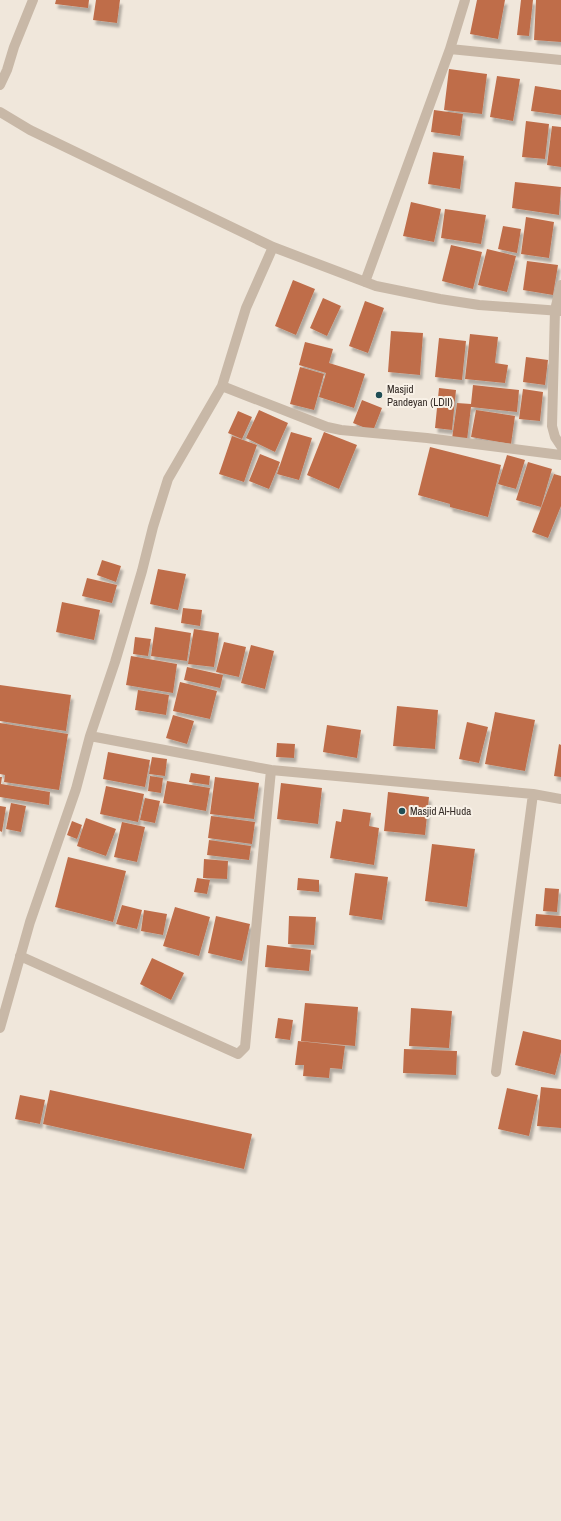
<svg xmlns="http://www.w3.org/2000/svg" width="561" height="1521" viewBox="0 0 561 1521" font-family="'Archivo Narrow',sans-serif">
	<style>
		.building { fill: #bf6d4a; filter: url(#shadow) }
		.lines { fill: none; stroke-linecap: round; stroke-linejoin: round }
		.minor { stroke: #c8b8a7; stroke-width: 10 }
		.poi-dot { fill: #1f4d54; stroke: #f8f1e7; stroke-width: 1.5 }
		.labels { text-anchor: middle; stroke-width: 4; stroke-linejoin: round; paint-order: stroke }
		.poi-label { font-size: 11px; fill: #352c27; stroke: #f8f1e7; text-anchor: start }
	</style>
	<defs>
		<filter id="shadow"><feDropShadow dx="2.5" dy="4.5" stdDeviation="1" flood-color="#0004"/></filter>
	</defs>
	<rect width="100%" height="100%" fill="#f0e7db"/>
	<path class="building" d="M56 0H89L88 8 55 4Z
		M96 0H120L117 23 93 20Z
		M477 0H505L498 39 470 34Z
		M521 0H533L529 36 517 35Z
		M536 0H561V42L534 40Z
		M449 69 487 74 482 114 444 110Z
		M497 76 520 79 513 121 490 117Z
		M535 86 561 90V115L531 111Z
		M434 110 463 114 460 136 431 132Z
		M526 121 549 124 545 159 522 157Z
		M552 126 561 127V167L547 165Z
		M433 152 464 156 460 189 428 184Z
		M515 182 561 187 559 215 512 208Z
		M411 202 441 209 434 242 403 236Z
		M445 209 486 215 481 244 441 238Z
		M526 217 554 222 549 258 521 254Z
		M503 226 521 229 517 253 498 249Z
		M451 245 482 252 473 289 442 281Z
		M487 249 516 256 507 292 478 285Z
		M527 261 558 265 553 295 523 290Z
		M293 280 315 289 296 335 275 326Z
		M323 298 341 306 327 336 310 328Z
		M365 301 384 308 368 353 349 346Z
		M391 331 423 333 420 375 388 372Z
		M470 334 498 337 495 363 508 365 505 383 465 379Z
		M439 338 466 341 462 380 435 377Z
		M305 342 333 349 329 363 365 374 354 408 319 397 326 373 299 365Z
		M526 357 548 360 545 385 523 382Z
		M300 367 324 374 314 410 290 404Z
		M473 385 519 390 517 412 471 407 467 440 452 439 457 403 471 404Z
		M439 388 456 390 452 430 435 428Z
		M523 389 543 392 540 421 519 419Z
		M362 400 382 408 373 431 353 423Z
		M259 410 288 423 275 452 246 438Z
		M476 410 515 416 511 444 471 437Z
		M238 411 252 417 242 439 228 433Z
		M291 432 312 438 299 480 277 474Z
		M324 432 357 445 339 489 307 475Z
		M232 436 257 445 244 482 219 474Z
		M430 447 501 465 488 517 450 507V504L418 495Z
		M260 454 280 462 269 489 249 481Z
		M507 455 525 460 516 489 498 484Z
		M528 462 552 469 541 507 516 500Z
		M554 474 561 476V506L548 538 532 532Z
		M102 560 121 566 116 582 97 575Z
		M158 569 186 574 178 610 150 604Z
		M87 578 117 585 112 603 82 596Z
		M62 602 100 610 94 640 56 632Z
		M183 608 202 610 200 626 181 623Z
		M155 627 191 633 187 661 151 656Z
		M194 629 219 633 214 667 188 664Z
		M135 637 151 639 148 656 133 654Z
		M224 642 246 647 239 677 216 672Z
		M251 645 274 651 265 689 241 683Z
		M131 656 177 664 173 693 126 685Z
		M187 667 223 675 220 688 184 680Z
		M180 682 217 691 210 719 173 711Z
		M0 685 71 695 66 731 0 721Z
		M138 690 169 695 166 715 135 710Z
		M397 706 438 710 435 749 393 746Z
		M495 712 535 720 525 771 485 764Z
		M173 715 194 721 187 744 166 738Z
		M467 722 488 727 479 763 459 759Z
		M0 723 68 734 59 790 4 782 5 775 0 774Z
		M327 725 361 730 357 758 323 752Z
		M277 743 295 744 294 758 276 757Z
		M559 744 561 745V777L554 776Z
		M108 752 150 760 145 787 103 779Z
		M152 757 167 759 165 776 149 774Z
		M191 773 210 776 209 785 189 782Z
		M150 776 163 778 161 793 148 791Z
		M0 777H2L1 784 50 792 49 805 0 797Z
		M215 777 259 783 254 819 210 814Z
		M167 781 210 788 206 811 163 803Z
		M281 783 322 788 318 824 277 819Z
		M106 786 144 794 138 822 100 814Z
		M388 792 429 797 425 835 384 831Z
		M145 798 160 801 155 823 140 820Z
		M11 803 26 806 21 832 6 829Z
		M0 806 6 807 2 832 0 831Z
		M343 809 371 813 369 826 379 828 374 865 330 858 336 821 341 822Z
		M211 816 255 822 252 844 208 838Z
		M86 818 116 829 106 856 77 846Z
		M72 821 82 825 77 839 67 835Z
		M122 822 145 827 137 862 114 857Z
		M209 840 251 846 249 860 207 855Z
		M432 844 475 849 467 907 425 901Z
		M68 857 126 871 113 922 55 907Z
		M204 859 228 861 227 879 203 878Z
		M355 873 388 877 382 920 349 915Z
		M197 878 210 880 207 894 194 892Z
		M298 878 319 880V892L297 890Z
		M545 888 559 889 557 912 543 911Z
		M122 905 142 910 137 929 116 924Z
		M175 907 210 917 199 956 163 946Z
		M144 910 167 914 163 935 141 931Z
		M536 914 561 916V928L535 926Z
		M216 916 250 924 242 961 208 953Z
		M289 916 316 917 314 945 288 944Z
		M267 945 311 950 309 971 265 967Z
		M152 958 184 973 171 1000 140 984Z
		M305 1003 358 1007 355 1046 301 1041Z
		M411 1008 452 1011 449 1048 409 1046Z
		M278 1018 293 1020 290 1040 275 1038Z
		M523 1031 561 1040V1052L555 1075 515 1065Z
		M298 1041 345 1046 342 1069 330 1068 329 1078 303 1076 304 1065H295Z
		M404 1049 457 1051 456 1075 403 1073Z
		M541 1087 561 1089V1128L537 1126Z
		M507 1088 538 1095 529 1136 498 1129Z
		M50 1090 252 1134 244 1169 43 1124Z
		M20 1095 45 1100 40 1124 15 1119Z"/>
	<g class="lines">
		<path class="minor" d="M450 49 561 60
			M0 85 7 70 14 47 33 0
			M0 112 30 130 273 247 376 286 440 299 479 305 561 311
			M365 282 450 49 465 0
			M561 285 555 310 552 426 555 437 561 446
			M222 386 327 427 341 430 427 438 561 455
			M90 736 271 770 533 794 561 799
			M20 956 238 1054 245 1047 271 770
			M0 1028 30 922 76 789 90 736 115 662 142 571 153 527 168 479 222 386 246 308 273 247
			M496 1072 533 794"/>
	</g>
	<g class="poi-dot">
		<circle cx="379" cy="395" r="4"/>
		<circle cx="402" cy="811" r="4"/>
	</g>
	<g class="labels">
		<g class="poi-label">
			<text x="387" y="393">Masjid<tspan x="387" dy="13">Pandeyan (LDII)</tspan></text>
			<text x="410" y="815">Masjid Al-Huda</text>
		</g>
	</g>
</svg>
